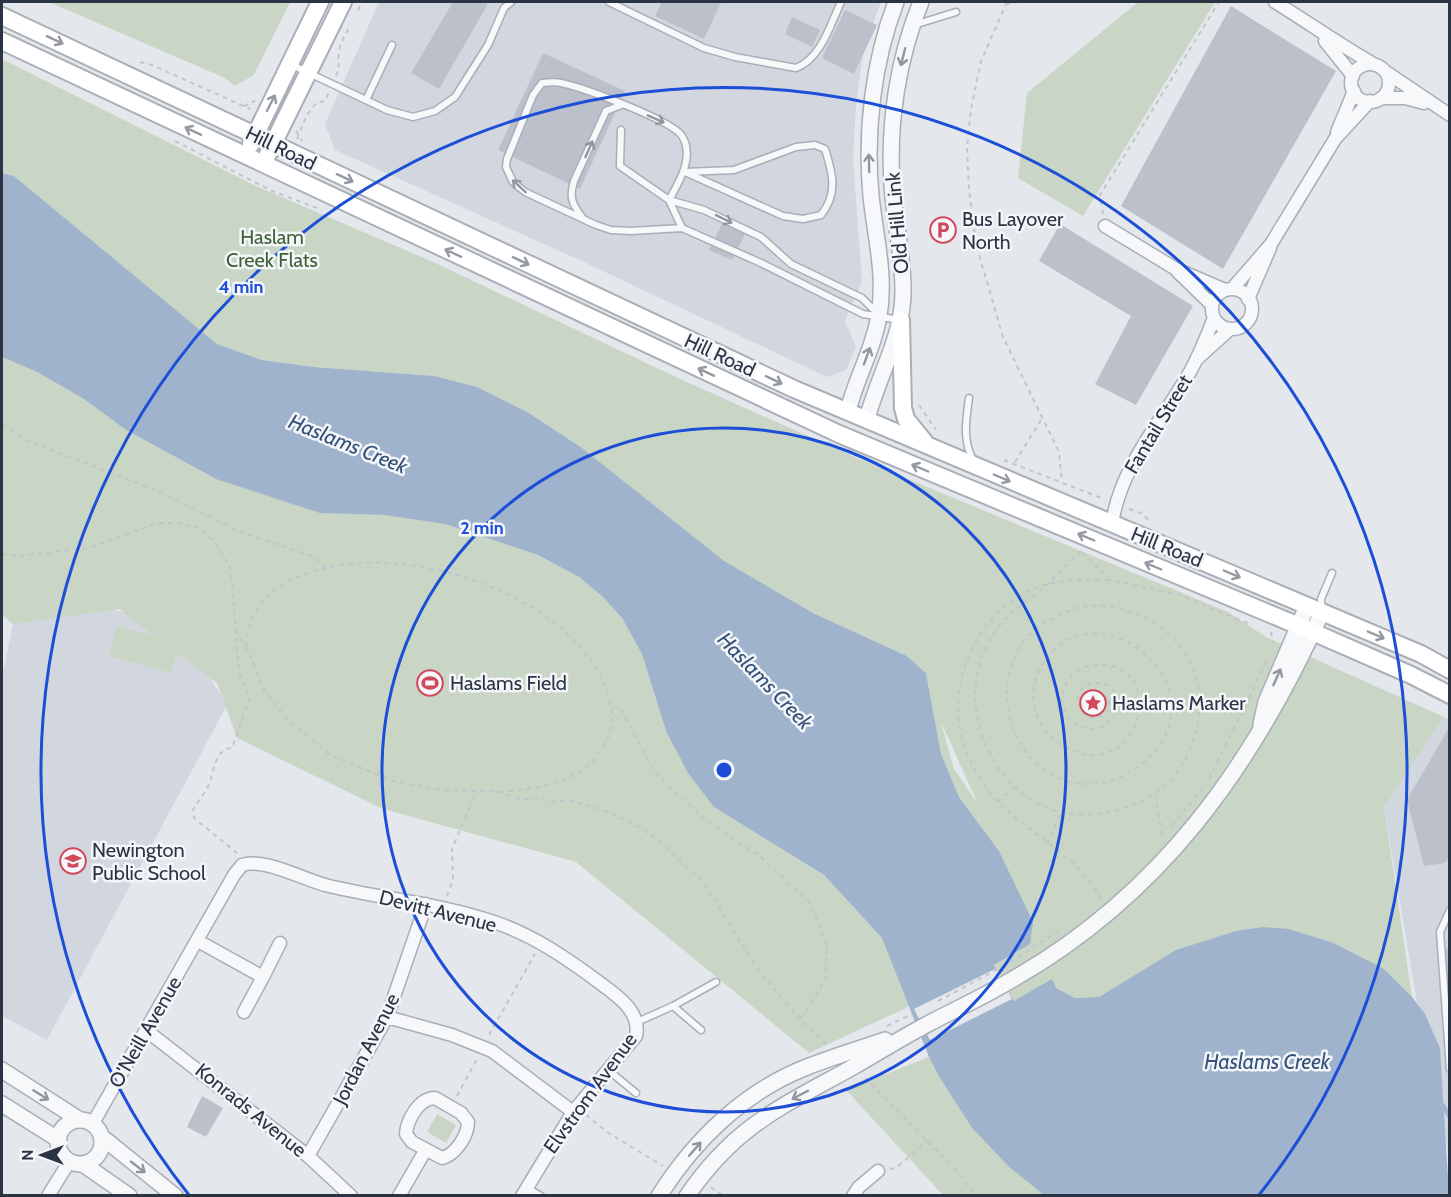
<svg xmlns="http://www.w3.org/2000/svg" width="1451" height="1197" viewBox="0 0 1451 1197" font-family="Cabin,sans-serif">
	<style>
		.built { fill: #d2d6de }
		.green { fill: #c9d6c5; fill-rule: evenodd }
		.water { fill: #9fb4cc }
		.pier { fill: #e4e7ec }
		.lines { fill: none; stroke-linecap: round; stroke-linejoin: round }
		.stream { stroke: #9fb4cc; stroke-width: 4.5 }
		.building { fill: #bbc0ca }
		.service-casing { stroke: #a9aeb7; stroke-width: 9 }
		.minor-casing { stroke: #a9aeb7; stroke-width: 15 }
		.tertiary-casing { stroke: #a9aeb7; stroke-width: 18 }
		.secondary-casing { stroke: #a9aeb7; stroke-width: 20 }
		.path { stroke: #c2c5cb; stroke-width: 2; stroke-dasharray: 4.5 4.5; stroke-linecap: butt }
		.service { stroke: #f7f8fa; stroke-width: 6 }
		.minor { stroke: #f7f8fa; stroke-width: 12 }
		.tertiary { stroke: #f7f8fa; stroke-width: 15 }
		.secondary { stroke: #fff; stroke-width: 16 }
		.oneway { stroke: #959aa2 }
		.oneway2 { stroke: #9196a0 }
		.ring { fill: none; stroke: #1d4ed8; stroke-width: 3 }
		.labels { text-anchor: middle; stroke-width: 5; stroke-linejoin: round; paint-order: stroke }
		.street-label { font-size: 20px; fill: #2b3445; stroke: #f4f6f9 }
		.poi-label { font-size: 20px; fill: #2b3445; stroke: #f4f6f9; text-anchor: start }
		.park-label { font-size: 20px; fill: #3f6138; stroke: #f4f6f9 }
		.water-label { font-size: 21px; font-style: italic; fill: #34527a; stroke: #f4f6f9 }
		.centre { fill: #1d4ed8; stroke: #f4f6f9; stroke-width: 3 }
		.ring-label { font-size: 18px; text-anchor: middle; font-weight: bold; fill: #1d4ed8; stroke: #f4f6f9; stroke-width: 5; stroke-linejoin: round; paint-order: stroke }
	</style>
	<rect width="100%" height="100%" fill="#e4e7ec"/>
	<path class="built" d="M379 2H881L873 23 877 25 863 54 856 106 853 159 862 281 845 321 856 347 846 370 827 377 586 263 335 150 325 124Z
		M96 606 142 616 194 652 227 705 47 1040 2 1016V677L13 624 27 617Z
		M1444 717 1449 720V1155L1422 1032 1384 808Z"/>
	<path class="green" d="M49 2H290L254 75 235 86 225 78Z
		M1138 2H1215L1083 216 1018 178 1027 93Z
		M2 59 258 187 431 261 678 378 855 457 1228 612 1266 637 1444 717 1384 808 1412 997 1365 959 1334 943 1289 929 1127 982 1099 997 1075 998 1056 988 1014 1002 994 965 1029 944 999 851 959 797 941 754 926 673 907 656 815 614 723 561 582 448 529 413 477 387 435 376 314 367 262 360 217 344 14 176 2 173ZM941 722 978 804 954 769Z
		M2 357 37 372 84 399 126 430 212 477 329 513 384 515 445 524 538 555 579 577 603 597 622 618 642 654 666 731 714 807 824 875 882 938 910 1006 809 1053 576 862 383 809 237 738 217 683 177 653 171 673 109 656 117 626 154 636 120 609 13 624 2 615Z
		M929 1057 972 1128 1009 1167 1045 1195H943L846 1090Z
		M437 1114 456 1125 446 1143 427 1132Z"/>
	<path class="water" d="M2 173 14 176 217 344 262 360 314 367 435 376 477 387 529 413 582 448 724 561 815 614 907 656 926 673 941 754 959 797 999 851 1033 922 1030 944 994 965 1014 1001 1052 979 1056 988 1075 998 1099 997 1176 950 1236 931 1263 927 1289 929 1334 943 1384 969 1412 997 1425 1014 1440 1048 1449 1195H1044L1009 1167 972 1128 940 1078 929 1057 882 938 824 875 714 807 688 773 666 731 642 654 622 618 603 597 579 577 538 555 445 524 384 515 320 513 216 479 126 430 84 399 37 372 2 357Z"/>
	<path class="pier" d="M997 968 1012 999 930 1040 914 1009Z"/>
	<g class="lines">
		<path class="stream" d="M1442 1104 1450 1117"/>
	</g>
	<path class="building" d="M453 2H483L488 4 439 89 411 73Z
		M662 2H721L704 39 655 16Z
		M1231 6 1336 71 1223 269 1121 206Z
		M845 10 877 25 854 74 822 58Z
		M792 17 820 30 812 47 785 34Z
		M543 53 625 91 580 189 498 150Z
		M723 222 746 232 732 260 709 250Z
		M1060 224 1193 306 1136 405 1095 384 1131 316 1039 261Z
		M1450 726V855L1445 863 1424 866 1407 800Z
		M1450 945V990H1448L1445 952Z
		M202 1096 223 1108 206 1137 187 1127Z"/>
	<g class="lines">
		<g class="service-casing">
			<path id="service" d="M609 2 704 48 735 57 796 68C821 59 831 23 841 2
				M914 25 956 12
				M290 64 387 110 413 117 435 111 455 97 488 45 504 8 511 2
				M366 100 392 45
				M621 130 620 166 669 200 704 210 761 237 791 264 862 298 877 313
				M815 145 825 149C833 174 838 194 821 215L803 219 783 216 685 172 734 170 796 147Z
				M582 217C572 204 569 197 574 181L606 111 621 105
				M682 228 669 200C679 182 695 157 682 136 672 120 581 87 561 83 555 81 548 83 542 83L533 95 507 159 506 167 513 182 525 192 596 225 611 230 631 231 682 228 761 263 863 314 900 320
				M969 398C966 421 962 440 974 462
				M1322 609 1321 599 1332 573
				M1450 910 1440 932 1450 1069
				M673 1006 701 1030
				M637 1022 673 1006 716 982
				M608 1070 636 1093
				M527 1188 541 1196"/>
		</g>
		<g class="minor-casing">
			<path id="minor" d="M1275 2C1309 23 1340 45 1375 65
				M1325 41 1353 76
				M1351 83a19 19 0 1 1 38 0a19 19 0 1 1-38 0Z
				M1386 72 1450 115
				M1381 98H1405L1424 103
				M1337 132 1354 91
				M1105 226 1176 269 1225 290
				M1178 272 1212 305
				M1232 289 1271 244 1335 139 1370 101
				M1212 309a20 20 0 1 1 40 0a20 20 0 1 1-40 0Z
				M1248 299 1270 248
				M1198 358 1230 329
				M1112 524C1120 468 1159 425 1187 377 1198 359 1206 338 1214 318
				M198 941 263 977 244 1012
				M263 977 280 943
				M387 1017 452 1035 492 1051 573 1112
				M147 1031 308 1156 351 1196
				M435 1098 461 1113 468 1122C468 1136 455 1155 442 1158L412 1142 406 1134C407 1120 419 1098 435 1098Z
				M93 1123 234 875 242 865C264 857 306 881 329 886 384 899 441 904 494 922 533 935 568 959 600 983 618 996 641 1012 636 1036L573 1112 522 1196
				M308 1156 387 1017 426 904
				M48 1196 69 1162
				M399 1196 425 1151
				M853 1196 859 1187 878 1171"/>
		</g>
		<g class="tertiary-casing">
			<path id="tertiary" d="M848 411C856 378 874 348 879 315 886 276 875 235 871 196 865 132 873 62 896 2
				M867 419C878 376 904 335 903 289 903 254 894 219 892 184 888 123 898 58 921 2
				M1261 724 1266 702 1307 606
				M2 1070 80 1120
				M2 1104 59 1140
				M58 1142a22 22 0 1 1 44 0a22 22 0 1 1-44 0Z
				M102 1137 175 1196
				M83 1164 129 1196
				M659 1196C694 1140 745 1091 807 1067 832 1057 859 1049 885 1040
				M687 1196C736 1125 781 1107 853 1067 877 1053 900 1039 924 1026 952 1011 981 998 1008 982 1160 897 1252 767 1322 612"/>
		</g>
		<g class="secondary-casing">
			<path id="secondary" d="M2 16 794 389 1421 654 1450 670
				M2 41 839 434 1299 626 1411 675 1450 695
				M251 144 320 2
				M268 154 343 2
				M901 320 903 408 906 419 924 441"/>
		</g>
		<path class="path" d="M1007 2 981 61 971 109 967 148 969 190 976 244 1003 337 1059 452 1062 482
			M1090 2H1092
			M1006 4 1020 2
			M358 10 362 2
			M140 62 152 65 250 109
			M336 76C341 66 337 62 339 52 340 43 345 36 349 28
			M244 106 255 101
			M296 131 302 141
			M297 139 307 115 316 103 325 101 329 92
			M175 141 272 191 322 210
			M1103 214 1100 195 1219 2
			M919 405 936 430
			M2 425 26 440 160 492 240 532 313 556 327 568
			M1004 460 1104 499
			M1015 462 1041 420
			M1129 509 1143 514 1149 521
			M1081 551C1068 563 1057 576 1044 587 1027 601 1007 614 994 633 956 688 979 770 1036 803 1063 818 1098 817 1127 807 1149 800 1168 787 1180 768 1198 742 1206 700 1194 670 1177 624 1114 592 1068 611 1051 619 1032 628 1021 645 986 699 1020 784 1088 784 1103 784 1116 781 1128 773 1140 766 1153 756 1160 745 1210 665 1080 583 1038 673 1026 699 1038 732 1063 746 1139 789 1170 665 1101 665 1090 665 1077 668 1071 677 1040 714 1100 756 1119 706 1118 684 1096 676 1080 690L1077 702 1088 718C1103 718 1113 713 1108 697L1099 694
			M1082 552 1110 580 1180 595 1252 625
			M2 554 19 556 89 548 157 523H178L199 528 215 542 231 570 239 673 250 697 232 748C212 749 215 777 206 790 202 797 197 802 193 810L194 818 237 853
			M236 631 246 646 264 690 286 718 330 755 393 781 442 790 501 792 519 799 572 801 601 809 636 825 658 840 704 883 760 973 801 1020 827 1045
			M1271 632 1274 644
			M246 646C251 602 273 584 314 571 388 549 482 573 545 616 591 647 643 718 588 765 565 785 531 789 502 792
			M1082 702a10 10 0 1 1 20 0a10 10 0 1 1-20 0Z
			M613 707 621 709 652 768 668 786 710 823 761 857 810 903 827 945 826 978 801 1019
			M378 775 383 761
			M1209 779 1267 660
			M1155 795 1163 838
			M997 802 1015 787
			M1172 826 1204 786
			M1047 844 1061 812
			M447 896 453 879 452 849 475 794
			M1102 899C1056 824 976 825 959 721 955 690 965 655 983 631 1018 583 1055 578 1110 580
			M1010 962 1058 931
			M938 1001 1000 968
			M887 1026 912 1014
			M489 1035 535 954
			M865 1078 957 1171 975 1196
			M457 1096 477 1059
			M586 1115 607 1132 663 1166
			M890 1169 896 1168 928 1140
			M711 1187 723 1196"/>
		<use href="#service" class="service"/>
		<use href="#minor" class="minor"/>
		<use href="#tertiary" class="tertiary"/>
		<use href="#secondary" class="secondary"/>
	</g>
	<defs><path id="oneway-shaft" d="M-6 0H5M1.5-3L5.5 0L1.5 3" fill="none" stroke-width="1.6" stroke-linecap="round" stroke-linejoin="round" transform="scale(1.5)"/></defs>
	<g class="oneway">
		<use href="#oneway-shaft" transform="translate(55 40) rotate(25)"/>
		<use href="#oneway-shaft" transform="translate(271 103) rotate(-63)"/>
		<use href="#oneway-shaft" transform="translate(193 131) rotate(-155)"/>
		<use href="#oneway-shaft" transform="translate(345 178) rotate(25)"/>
		<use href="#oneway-shaft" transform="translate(453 253) rotate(-155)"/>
		<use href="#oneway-shaft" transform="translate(521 261) rotate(25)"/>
		<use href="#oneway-shaft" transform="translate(706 372) rotate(-155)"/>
		<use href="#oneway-shaft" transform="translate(774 380) rotate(25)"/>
		<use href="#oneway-shaft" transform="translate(920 468) rotate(-157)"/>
		<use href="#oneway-shaft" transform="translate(1002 478) rotate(23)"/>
		<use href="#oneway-shaft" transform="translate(1086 537) rotate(-157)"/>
		<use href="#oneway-shaft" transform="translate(1153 566) rotate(-157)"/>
		<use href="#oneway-shaft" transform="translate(1232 574) rotate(23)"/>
		<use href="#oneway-shaft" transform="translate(1376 635) rotate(23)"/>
	</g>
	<g class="oneway2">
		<use href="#oneway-shaft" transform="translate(903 57) rotate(104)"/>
		<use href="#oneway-shaft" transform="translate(656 119) rotate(24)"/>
		<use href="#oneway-shaft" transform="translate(589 149) rotate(-66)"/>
		<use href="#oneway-shaft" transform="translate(869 163) rotate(-91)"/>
		<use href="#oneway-shaft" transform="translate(519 186) rotate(-137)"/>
		<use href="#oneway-shaft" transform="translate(724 219) rotate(26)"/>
		<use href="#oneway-shaft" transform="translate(867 356) rotate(-70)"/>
		<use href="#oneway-shaft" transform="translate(1277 677) rotate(-66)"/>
		<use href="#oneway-shaft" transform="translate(41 1095) rotate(32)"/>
		<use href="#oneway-shaft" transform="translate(800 1095) rotate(152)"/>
		<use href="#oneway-shaft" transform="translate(695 1149) rotate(-49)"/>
		<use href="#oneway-shaft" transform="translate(138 1167) rotate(38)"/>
	</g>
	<g class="ring">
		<circle cx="724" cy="770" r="342"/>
		<path d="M189 1195A683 683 0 1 1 1259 1195"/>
	</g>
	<defs>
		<g id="parking-ring" transform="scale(1.35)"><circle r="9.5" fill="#f4f6f9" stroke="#d1495b" stroke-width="1.5"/><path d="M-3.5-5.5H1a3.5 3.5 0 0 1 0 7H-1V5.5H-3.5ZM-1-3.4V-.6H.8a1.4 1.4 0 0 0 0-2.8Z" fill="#d1495b"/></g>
		<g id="stadium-ring" transform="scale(1.35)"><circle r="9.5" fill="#f4f6f9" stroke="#d1495b" stroke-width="1.5"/><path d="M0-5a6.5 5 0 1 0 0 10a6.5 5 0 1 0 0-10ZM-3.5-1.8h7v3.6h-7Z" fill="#d1495b"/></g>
		<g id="sight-ring" transform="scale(1.35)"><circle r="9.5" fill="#f4f6f9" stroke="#d1495b" stroke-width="1.5"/><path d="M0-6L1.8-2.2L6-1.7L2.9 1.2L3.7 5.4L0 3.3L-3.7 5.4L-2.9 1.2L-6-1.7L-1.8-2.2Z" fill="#d1495b"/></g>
		<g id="school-ring" transform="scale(1.35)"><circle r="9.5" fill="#f4f6f9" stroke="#d1495b" stroke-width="1.5"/><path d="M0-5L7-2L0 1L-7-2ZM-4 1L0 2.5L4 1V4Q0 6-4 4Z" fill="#d1495b"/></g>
	</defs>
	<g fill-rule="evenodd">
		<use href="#parking-ring" x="943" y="230"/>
		<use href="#stadium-ring" x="430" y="683"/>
		<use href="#sight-ring" x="1093" y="703"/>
		<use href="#school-ring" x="73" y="861"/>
	</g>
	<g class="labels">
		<g class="street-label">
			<text transform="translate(281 148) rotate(26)" y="7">Hill Road</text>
			<text transform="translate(897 223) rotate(-95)" y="7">Old Hill Link</text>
			<text transform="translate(720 355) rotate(25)" y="7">Hill Road</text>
			<text transform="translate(1158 424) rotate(-59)" y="7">Fantail Street</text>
			<text transform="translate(1167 547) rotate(22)" y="7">Hill Road</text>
			<text transform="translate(438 911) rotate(14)" y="7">Devitt Avenue</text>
			<text transform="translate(145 1032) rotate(-60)" y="7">O'Neill Avenue</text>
			<text transform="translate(366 1049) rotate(-63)" y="7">Jordan Avenue</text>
			<text transform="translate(590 1093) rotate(-54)" y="7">Elvstrom Avenue</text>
			<text transform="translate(251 1110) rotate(39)" y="7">Konrads Avenue</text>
		</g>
		<g class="poi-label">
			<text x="962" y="226">Bus Layover<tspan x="962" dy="23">North</tspan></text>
			<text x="450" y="690">Haslams Field</text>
			<text x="1112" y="710">Haslams Marker</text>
			<text x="92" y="857">Newington<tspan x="92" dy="23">Public School</tspan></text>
		</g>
		<g class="park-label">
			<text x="272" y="244">Haslam<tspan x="272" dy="23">Creek Flats</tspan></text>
		</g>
		<g class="water-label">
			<text transform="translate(348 444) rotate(22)" y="7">Haslams Creek</text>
			<text transform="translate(765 681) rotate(46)" y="7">Haslams Creek</text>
			<text x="1267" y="1069">Haslams Creek</text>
		</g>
	</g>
	<circle cx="724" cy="770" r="9" class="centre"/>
	<g class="ring-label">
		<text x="241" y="293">4 min</text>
		<text x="482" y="534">2 min</text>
	</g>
	<rect width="1451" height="1197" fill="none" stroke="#2b3445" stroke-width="6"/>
	<g transform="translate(42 1155) rotate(270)" stroke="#f4f6f9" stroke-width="4.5" paint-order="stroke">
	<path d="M0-4.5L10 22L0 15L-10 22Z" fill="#2b3445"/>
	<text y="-9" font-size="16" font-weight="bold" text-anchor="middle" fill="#2b3445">N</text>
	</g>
</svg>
